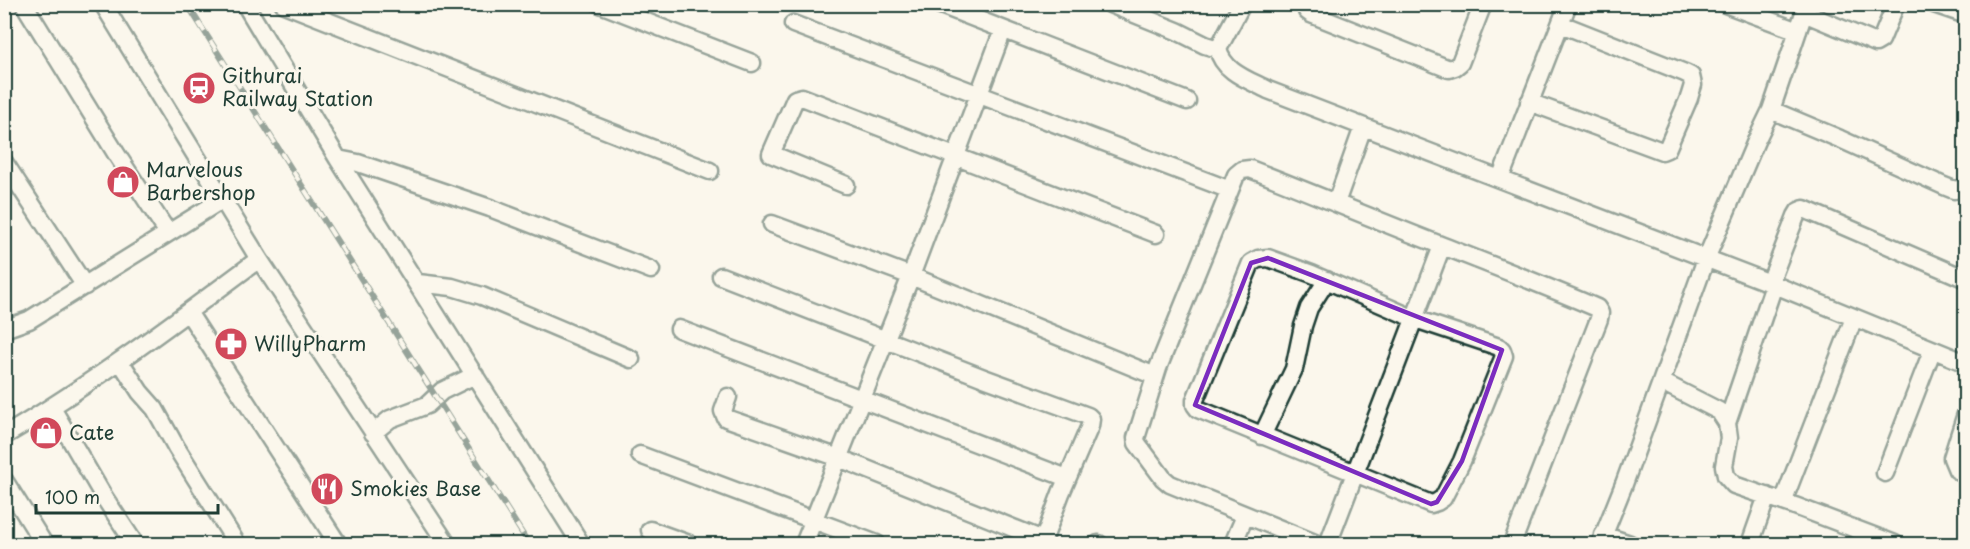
<svg xmlns="http://www.w3.org/2000/svg" width="1970" height="549" viewBox="0 0 1970 549" font-family="'Playpen Sans',sans-serif">
	<style>
		.lines { fill: none; stroke-linecap: round; stroke-linejoin: round }
		.minor-casing { stroke: #1f3d34; stroke-width: 21 }
		.minor { stroke: #fbf7ec; stroke-width: 16 }
		.rail-casing { stroke: #1f3d34; stroke-width: 6 }
		.rail { stroke: #fbf7ec; stroke-width: 4; stroke-dasharray: 11; stroke-linecap: butt }
		.marked { fill: none; stroke: #7b2cbf; stroke-width: 4.5; stroke-linejoin: round }
		.labels { text-anchor: middle; stroke-width: 6; stroke-linejoin: round; paint-order: stroke }
		.poi-label { font-size: 20px; fill: #1f3d34; stroke: #fbf7ec; text-anchor: start }
	</style>
	<rect width="100%" height="100%" fill="#fbf7ec"/>
	<filter id="ink" filterUnits="userSpaceOnUse"><feTurbulence type="fractalNoise" baseFrequency=".0167" numOctaves="2"/><feDisplacementMap in="SourceGraphic" scale="12" xChannelSelector="R" yChannelSelector="G"/><feConvolveMatrix kernelMatrix="1 2 1 2 8 2 1 2 1" color-interpolation-filters="sRGB"/></filter>
	<g filter="url(#ink)">
		<g class="lines">
			<g class="minor-casing">
				<path id="minor" d="M24 4 117 155 168 233
					M103 4 259 259 447 544
					M245 4 338 159 581 544
					M284 4 710 171
					M600 4 752 63
					M938 4 1187 101
					M1110 4 1177 31 1205 45 1218 49
					M1242 4 1218 49C1223 72 1249 80 1268 90L1770 283 1966 363
					M1307 4V11L1311 14 1449 69 1455 67 1460 63 1483 4
					M1725 4 1798 31
					M1934 4 1966 15
					M793 24 1230 190
					M1529 102 1662 151 1667 149 1689 98 1693 85 1691 76 1685 73 1561 24
					M1771 110 1840 139 1944 186 1954 190 1966 188
					M338 159 358 163 490 208 651 270
					M4 162 85 286
					M1500 179 1568 4
					M846 185 771 154 795 99 802 97 1156 234
					M1336 203 1363 127
					M772 224 911 276 1155 376
					M1268 258 1312 274 1415 319 1499 347 1502 350 1504 356 1462 461 1443 498 1437 502 1431 504 1198 409 1195 405V400L1251 263 1258 259Z
					M721 276 984 378 1088 416 1091 419 1090 426 1061 493 1042 544
					M418 283 452 287 482 296 631 359
					M1770 283 1796 216 1799 211 1804 209 1966 279
					M188 312 338 544
					M4 329 29 320 223 199
					M679 329 1067 478
					M120 361 140 392 155 409 176 447 237 544
					M1662 382 1719 411 1727 423 1729 438 1724 466 1726 476 1734 485 1795 506 1895 544
					M728 397 723 411 726 418 839 458 1043 540
					M52 408 104 497 135 544
					M1966 414 1952 458 1957 470 1966 474
					M1727 423 1774 285
					M373 433 390 419 427 405 442 391 475 375
					M4 436C94 383 176 321 259 259
					M1262 436 1294 369 1303 326 1309 308 1327 280
					M640 455 877 544
					M1885 473 1932 351
					M4 480 44 544
					M1783 502 1854 318
					M650 530 689 544
					M1603 535 1630 544
					M804 544 911 276 1003 30
					M1098 544H1099
					M1233 544 1245 516
					M1317 544 1170 484 1163 478 1137 443 1136 438 1158 368 1236 175 1242 170 1250 169C1315 194 1378 221 1443 246 1494 266 1546 286 1597 308L1600 313 1599 319 1512 544
					M1328 544 1442 246
					M1600 544 1624 484 1706 259 1756 141 1771 110 1804 13 1876 43 1881 40 1896 4
					M1750 544 1767 496"/>
			</g>
			<use href="#minor" class="minor"/>
			<g class="rail-casing">
				<path id="rail" d="M187 4 529 544"/>
			</g>
			<use href="#rail" class="rail"/>
		</g>
	</g>
	<path d="M0 0H1970V549H0ZM1268 258 1502 350 1462 461 1437 502 1431 504 1195 405 1251 263Z" fill="#fbf7ec" fill-opacity=".55" fill-rule="evenodd"/>
	<path class="marked" d="M1268 258 1502 350 1462 461 1437 502 1431 504 1195 405 1251 263Z"/>
	<defs>
		<g id="station-disc" transform="scale(1.725)"><circle r="9.5" fill="#d1495b" stroke="#fbf7ec"/><path d="M-3-6H3Q5-6 5-4V2Q5 4 3 4L4.5 6H3L1.5 4h-3L-3 6H-4.5L-3 4Q-5 4-5 2V-4Q-5-6-3-6ZM-3.5-4v3h7v-3ZM-3.5 1v1.5H-2V1ZM2 1v1.5H3.5V1Z" fill="#fff"/></g>
		<g id="shop-disc" transform="scale(1.725)"><circle r="9.5" fill="#d1495b" stroke="#fbf7ec"/><path d="M-5-2.5h2.3a2.7 3.5 0 0 1 5.4 0H5L5.5 6h-11ZM-1.5-2.5h3a1.5 2.3 0 0 0-3 0Z" fill="#fff"/></g>
		<g id="pharmacy-disc" transform="scale(1.725)"><circle r="9.5" fill="#d1495b" stroke="#fbf7ec"/><path d="M-2-6h4v4h4v4h-4v4h-4v-4h-4v-4h4Z" fill="#fff"/></g>
		<g id="restaurant-disc" transform="scale(1.725)"><circle r="9.5" fill="#d1495b" stroke="#fbf7ec"/><path d="M-5-6h1v4h1v-4h1v4h1v-4h1v5L-1.5 .5V6h-2V.5L-5-1ZM5-6V6H3V1.5H1.5Q1.5-4 5-6Z" fill="#fff"/></g>
	</defs>
	<g fill-rule="evenodd">
		<use href="#station-disc" x="199" y="88"/>
		<use href="#shop-disc" x="123" y="182"/>
		<use href="#pharmacy-disc" x="231" y="344"/>
		<use href="#shop-disc" x="46" y="433"/>
		<use href="#restaurant-disc" x="327" y="489"/>
	</g>
	<g class="labels">
		<g class="poi-label">
			<text x="222" y="83">Githurai<tspan x="222" dy="23">Railway Station</tspan></text>
			<text x="146" y="177">Marvelous<tspan x="146" dy="23">Barbershop</tspan></text>
			<text x="254" y="351">WillyPharm</text>
			<text x="69" y="440">Cate</text>
			<text x="350" y="496">Smokies Base</text>
		</g>
	</g>
	<rect width="1970" height="549" fill="none" stroke="#fbf7ec" stroke-width="24"/>
	<rect x="12" y="12" width="1946" height="525" fill="none" stroke="#1f3d34" stroke-width="2" filter="url(#ink)"/>
	<path d="M36 504v9h182v-9" fill="none" stroke="#1f3d34" stroke-width="3"/>
	<text x="45" y="504" font-size="18" fill="#1f3d34" stroke="#fbf7ec" stroke-width="4.5" paint-order="stroke">100 m</text>
</svg>
